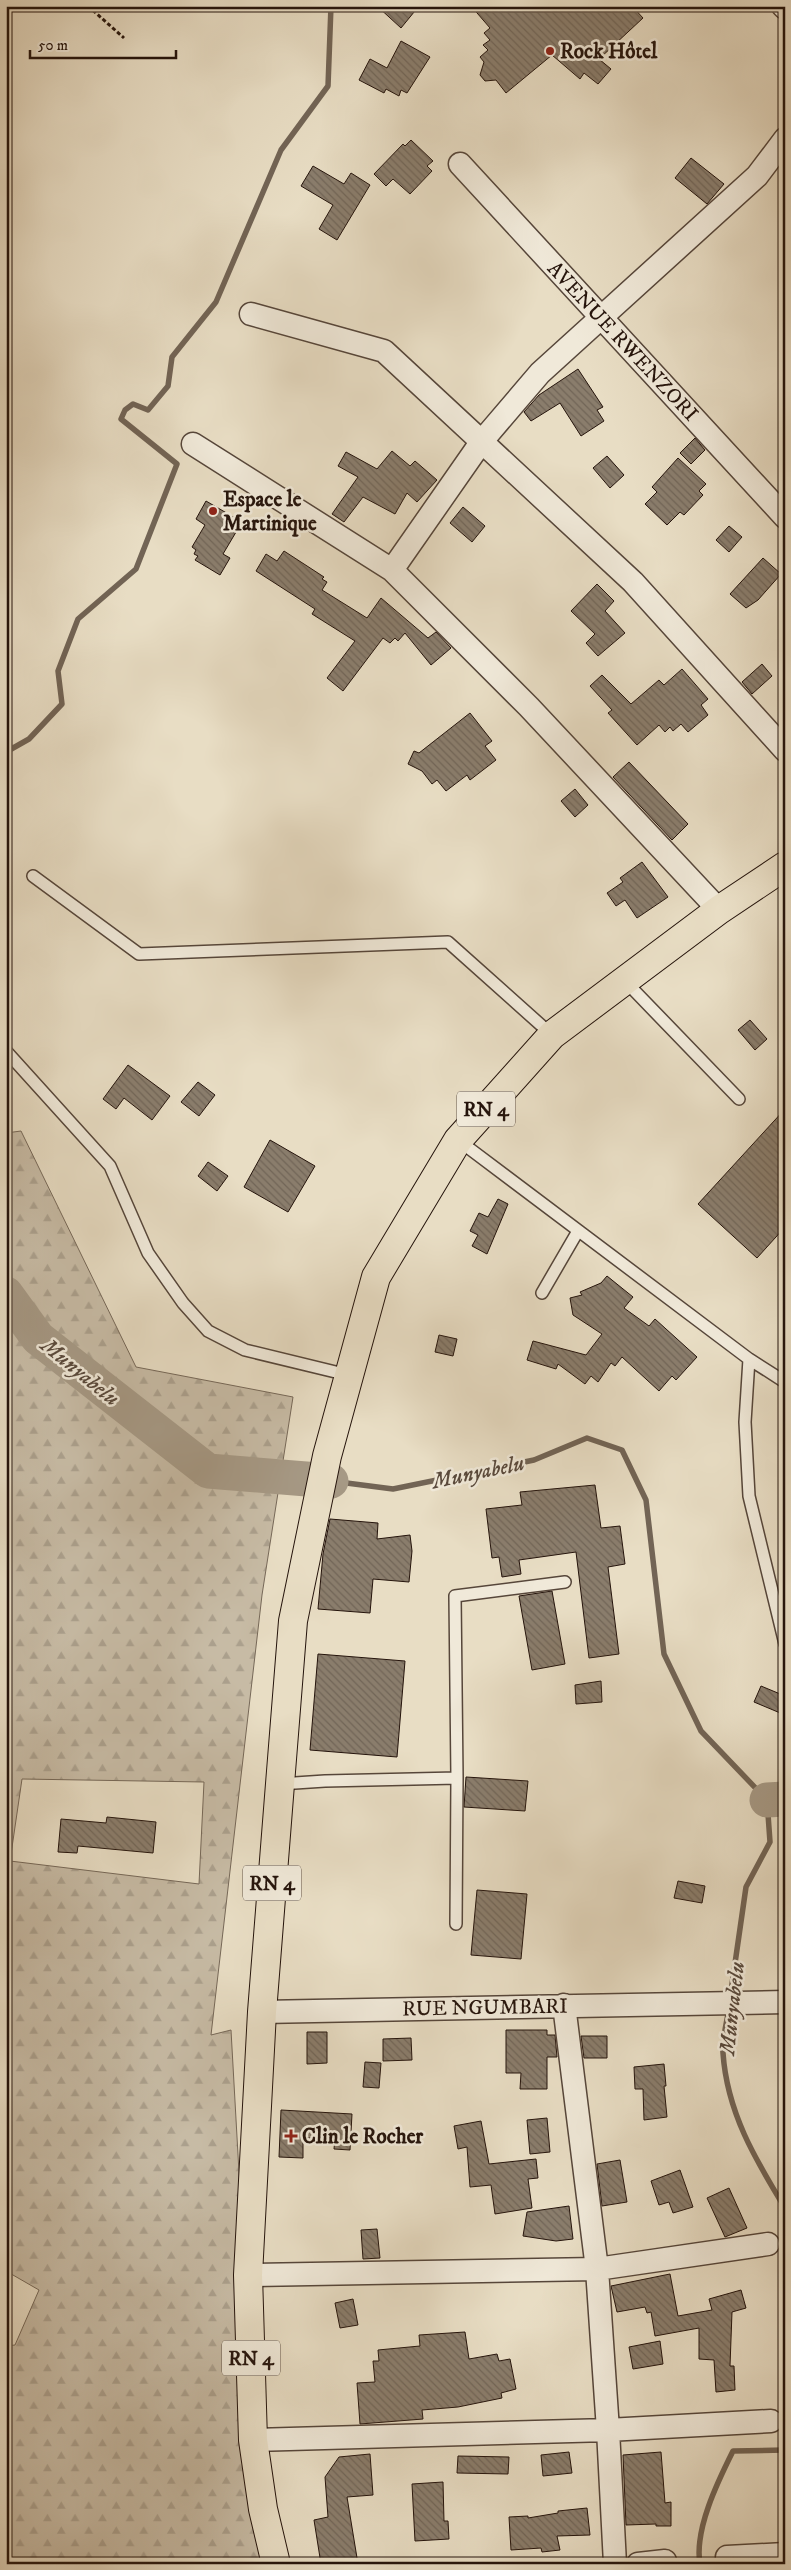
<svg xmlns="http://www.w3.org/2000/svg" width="791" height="2570" viewBox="0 0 791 2570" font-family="'IM FELL DW Pica',serif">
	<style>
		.forest { fill: url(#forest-firs); stroke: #766858; fill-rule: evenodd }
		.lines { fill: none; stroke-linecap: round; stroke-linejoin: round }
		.stream { stroke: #726455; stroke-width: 5.5 }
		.river { stroke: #a69985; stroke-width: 35 }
		.building { fill: url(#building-back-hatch); stroke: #25140c }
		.lane-casing { stroke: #56463a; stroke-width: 14 }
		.street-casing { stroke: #56463a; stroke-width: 25 }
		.highway-casing { stroke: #25140c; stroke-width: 30 }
		.path { stroke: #25140c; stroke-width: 3; stroke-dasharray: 4 2.5; stroke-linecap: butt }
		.lane { stroke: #f0e9d9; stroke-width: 11 }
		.street { stroke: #f0e9d9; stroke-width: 22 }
		.highway { stroke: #e8ddc4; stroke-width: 28 }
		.poi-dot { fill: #8f2418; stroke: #f0e9d9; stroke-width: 2 }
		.labels { text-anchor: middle; stroke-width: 5; stroke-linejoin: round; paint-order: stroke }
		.shield { fill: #f0e9d9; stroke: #62544a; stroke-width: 1 }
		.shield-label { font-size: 20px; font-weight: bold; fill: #25140c }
		.poi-label { font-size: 21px; font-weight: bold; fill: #25140c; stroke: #f0e9d9; text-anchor: start }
		.street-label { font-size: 21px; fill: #25140c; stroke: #f0e9d9 }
		.water-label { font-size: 22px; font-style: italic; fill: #59493c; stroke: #f0e9d9 }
	</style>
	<defs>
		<pattern id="forest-firs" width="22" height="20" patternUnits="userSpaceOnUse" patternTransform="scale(1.25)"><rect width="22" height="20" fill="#c7bba5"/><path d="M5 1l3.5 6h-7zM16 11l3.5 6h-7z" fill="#aba08d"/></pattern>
		<pattern id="building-back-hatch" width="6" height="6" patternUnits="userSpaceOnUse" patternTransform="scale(1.25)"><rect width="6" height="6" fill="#8a7d6c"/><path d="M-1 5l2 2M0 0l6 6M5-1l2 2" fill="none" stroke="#716557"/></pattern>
	</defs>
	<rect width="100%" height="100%" fill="#e8ddc4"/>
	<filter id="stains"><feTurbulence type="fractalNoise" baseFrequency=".004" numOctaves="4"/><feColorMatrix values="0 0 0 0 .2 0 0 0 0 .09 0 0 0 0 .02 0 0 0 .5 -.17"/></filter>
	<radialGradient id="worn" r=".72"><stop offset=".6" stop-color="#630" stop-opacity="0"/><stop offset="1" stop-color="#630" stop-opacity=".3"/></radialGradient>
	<path class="forest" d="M21 1131 136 1367 293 1397 262 1595 211 2035 231 2030 261 2564H6V2346L15 2345 39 2290 6 2271V1133ZM22 1779 204 1782 199 1884 10 1861Z"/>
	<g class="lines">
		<path class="stream" d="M6 752 29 739 62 704 58 671 78 619 136 569 177 464 121 419 125 410 133 404 148 410 168 386 172 357 216 302 281 150 328 86 331 6
			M331 1481 393 1489 534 1460 587 1438 622 1450 646 1500 664 1654 701 1731 767 1800 770 1842 746 1887 730 1998
			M729 2008C727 2022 722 2039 723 2053 727 2112 755 2159 785 2208
			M700 2564C694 2530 718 2481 733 2451L785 2450"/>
		<path class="river" d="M6 1294 38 1338 208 1471 331 1481
			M767 1800 785 1799"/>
	</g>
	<path class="building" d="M377 6H419L401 28Z
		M471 6H632L643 18 599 59 611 69 598 84 584 73 580 79 552 55 506 93 496 80 485 81 480 75 484 62 480 57 488 50 483 45 490 40 484 33 490 28Z
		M401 41 430 57 407 93 401 90 399 96 386 89 384 93 359 80 370 59 387 68Z
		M411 140 433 161 427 166 432 171 410 194 393 179 386 186 374 174 403 144 405 146Z
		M691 158 724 184 707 204 675 178Z
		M313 166 344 184 351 173 370 185 337 240 319 229 333 205 301 186Z
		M578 369 603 407 597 410 604 421 581 436 560 403 531 421 524 412 539 395Z
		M695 438 705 450 691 464 680 453Z
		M392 451 410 466 415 461 437 480 417 502 407 493 395 514 363 497 344 522 332 514 358 477 338 466 346 452 377 469Z
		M607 456 624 475 610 488 593 468Z
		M678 458 706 484 699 491 703 495 684 515 680 512 667 525 645 504 657 492 652 487Z
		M206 501 242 522 223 554 230 558 220 575 195 560 198 556 194 554 196 550 192 547 205 525 196 519Z
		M463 507 485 526 472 542 450 523Z
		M729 526 742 537 729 552 716 540Z
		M284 551 324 577 322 579 327 582 322 590 367 618 381 598 428 638 436 632 451 648 431 665 405 633 398 641 395 638 390 643 383 638 343 691 327 678 355 641 312 614 315 609 256 571 266 554 277 561Z
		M763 558 781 574 758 600 746 608 730 594Z
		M597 584 614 601 605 611 625 633 598 656 586 643 595 634 571 611Z
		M762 664 772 676 752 694 742 682Z
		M682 669 708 699 701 705 708 715 688 732 681 724 673 731 670 727 665 732 659 725 637 745 608 713 612 710 590 686 602 675 631 704 659 680 664 685Z
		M470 713 492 741 485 746 496 760 470 780 467 775 446 791 437 780 432 784 422 771 408 764 414 751 419 753Z
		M629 762 688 824 672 840 613 777Z
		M575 789 588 805 575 817 561 801Z
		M642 862 668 897 637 918 625 900 616 906 607 893 623 882 620 878Z
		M750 1020 767 1039 755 1050 738 1030Z
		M128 1065 170 1096 152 1120 124 1098 116 1109 103 1099Z
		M198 1082 215 1095 199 1116 181 1102Z
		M785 1109V1227L757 1258 698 1204Z
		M270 1140 315 1166 288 1212 244 1187Z
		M208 1162 228 1176 217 1191 198 1176Z
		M498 1199 508 1204 487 1254 472 1246 478 1235 470 1231 479 1213 488 1217Z
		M607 1276 633 1297 624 1308 649 1326 655 1319 697 1357 676 1380 672 1376 659 1391 622 1357 615 1366 611 1363 598 1382 591 1376 585 1384 558 1364 556 1369 527 1360 533 1341 586 1355 602 1334 573 1315 570 1298 582 1295 580 1292 601 1283Z
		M439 1335 457 1339 453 1356 435 1352Z
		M595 1485 601 1528 620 1526 625 1564 608 1567 619 1654 589 1658 576 1552 519 1560 521 1574 502 1577 499 1557 492 1558 486 1509 522 1505 520 1492Z
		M330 1519 378 1523 377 1539 410 1535 412 1551 409 1582 373 1579 370 1613 318 1609 323 1554Z
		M552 1591 565 1664 532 1670 519 1596Z
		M318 1654 405 1661 397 1757 310 1750Z
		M601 1681 602 1702 576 1704 575 1685Z
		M761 1686 785 1696V1715L754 1702Z
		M466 1777 528 1781 525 1811 464 1807Z
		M107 1817 156 1822 153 1853 78 1846 77 1853 58 1852 61 1819 106 1823Z
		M678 1881 705 1886 702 1903 674 1898Z
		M477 1890 527 1894 521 1959 471 1955Z
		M506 2030H547V2035H555L557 2057H547V2089H520L521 2073H506Z
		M307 2032H327V2063L307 2064Z
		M581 2036H607V2058H584Z
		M411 2038 412 2060 383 2061V2039Z
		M365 2062 381 2063 379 2088 363 2087Z
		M664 2064 666 2086H664L667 2117 644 2120 643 2089H635L634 2067Z
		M281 2110 352 2114 350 2150 334 2149 335 2138H303V2158L279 2157Z
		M547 2118 550 2152 530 2154 527 2120Z
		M481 2121 489 2164 536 2159 538 2178 528 2179 532 2208 495 2214 491 2185 470 2187 467 2147 458 2149 454 2126Z
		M620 2160 627 2202 602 2206 597 2164Z
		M680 2170 693 2207 673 2213 669 2202 659 2205 651 2181Z
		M729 2188 747 2228 725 2237 707 2198Z
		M569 2206 573 2239 556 2241 523 2236 527 2212Z
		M377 2229 380 2258 363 2259 361 2230Z
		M670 2274 678 2316 712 2310 709 2299 741 2290 746 2308 732 2312 730 2366H734L735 2390 716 2392 714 2360 699 2359V2328L655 2336 651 2312 647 2313 645 2307 617 2312 611 2286Z
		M353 2299 358 2325 340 2328 335 2303Z
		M465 2332 469 2359 497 2354 499 2361 510 2359 516 2389 501 2393 502 2398 458 2407 422 2410 423 2419 360 2424 357 2383 375 2382 373 2361H379L378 2350 420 2346 419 2335Z
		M660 2341 663 2364 633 2369 629 2347Z
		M569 2452 572 2473 543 2476 541 2455Z
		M661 2452 665 2503 671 2502V2526H656V2524L626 2525 623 2455Z
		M370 2454 373 2495 347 2497 358 2564H321L314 2520 328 2517 325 2477 339 2457Z
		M458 2456 509 2457 508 2474 457 2473Z
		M443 2482 444 2521H448L449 2539 415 2541 412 2484Z
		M587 2508 590 2535 557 2536 560 2550 542 2552 541 2548 511 2550 509 2517 528 2516V2518L558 2513V2511Z"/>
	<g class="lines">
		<g class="lane-casing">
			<path id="lane" d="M33 876 139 954 448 942 552 1035
				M625 981 739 1099
				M6 1051 110 1166 148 1253 183 1303 208 1331 245 1350 348 1375
				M458 1140 749 1359 785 1382
				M542 1293 578 1231
				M749 1359 745 1422 749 1496 785 1644
				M280 1784 325 1781 457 1778 455 1596 565 1582
				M456 1924 457 1778"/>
		</g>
		<g class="street-casing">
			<path id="street" d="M783 6 785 8
				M460 164 785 517
				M251 314 384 351 633 582 785 750
				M193 444 392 570 529 707 719 910
				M392 570 482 441 540 373 757 176 785 139
				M564 2005 597 2269 608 2430 615 2564
				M262 2012 785 2002
				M248 2275 597 2269 768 2244
				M253 2440 608 2430 771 2421
				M727 2557 785 2554
				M638 2564 665 2561"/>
		</g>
		<g class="highway-casing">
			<path id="highway" d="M276 2564 263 2509 253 2440 248 2275 262 2012 280 1784 293 1621 327 1456 376 1277 458 1140 552 1035 719 910 785 866"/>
		</g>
		<path class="path" d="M88 6 124 38"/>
		<use href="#lane" class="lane"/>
		<use href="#street" class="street"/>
		<use href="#highway" class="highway"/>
	</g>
	<g class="poi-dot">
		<circle cx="550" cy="51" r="5"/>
		<circle cx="213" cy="511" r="5"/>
		<path d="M288.5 2128.5h5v5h5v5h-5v5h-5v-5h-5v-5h5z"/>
	</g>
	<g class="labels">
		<g class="shield">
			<rect x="457" y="1091.5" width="58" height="35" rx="4"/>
			<rect x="243" y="1865.5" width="58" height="35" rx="4"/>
			<rect x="222" y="2340.5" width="58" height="35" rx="4"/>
		</g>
		<g class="shield-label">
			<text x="486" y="1116">RN 4</text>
			<text x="272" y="1890">RN 4</text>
			<text x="251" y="2365">RN 4</text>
		</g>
		<g class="poi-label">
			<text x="560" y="58">Rock Hôtel</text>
			<text x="223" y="506">Espace le<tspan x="223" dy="24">Martinique</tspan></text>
			<text x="302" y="2143">Clin le Rocher</text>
		</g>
		<g class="street-label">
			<text transform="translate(623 341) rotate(47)" y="7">AVENUE RWENZORI</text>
			<text transform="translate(485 2007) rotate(-1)" y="7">RUE NGUMBARI</text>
		</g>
		<g class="water-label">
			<text transform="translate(81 1371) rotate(39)" y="8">Munyabelu</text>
			<text transform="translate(478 1471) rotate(-12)" y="8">Munyabelu</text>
			<text transform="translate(731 2008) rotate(-84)" y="8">Munyabelu</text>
		</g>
	</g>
	<rect width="791" height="2570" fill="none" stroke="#e8ddc4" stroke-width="25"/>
	<rect x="8" y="8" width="776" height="2555" fill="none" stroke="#25140c" stroke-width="2.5"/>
	<rect x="12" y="12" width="766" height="2545" fill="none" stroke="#25140c"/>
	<path d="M30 50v8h146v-8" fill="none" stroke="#25140c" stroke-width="2.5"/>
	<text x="38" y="50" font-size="15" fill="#25140c" stroke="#f0e9d9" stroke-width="4" paint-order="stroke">50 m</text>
	<rect width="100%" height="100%" filter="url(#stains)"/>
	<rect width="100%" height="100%" fill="url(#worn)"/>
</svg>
